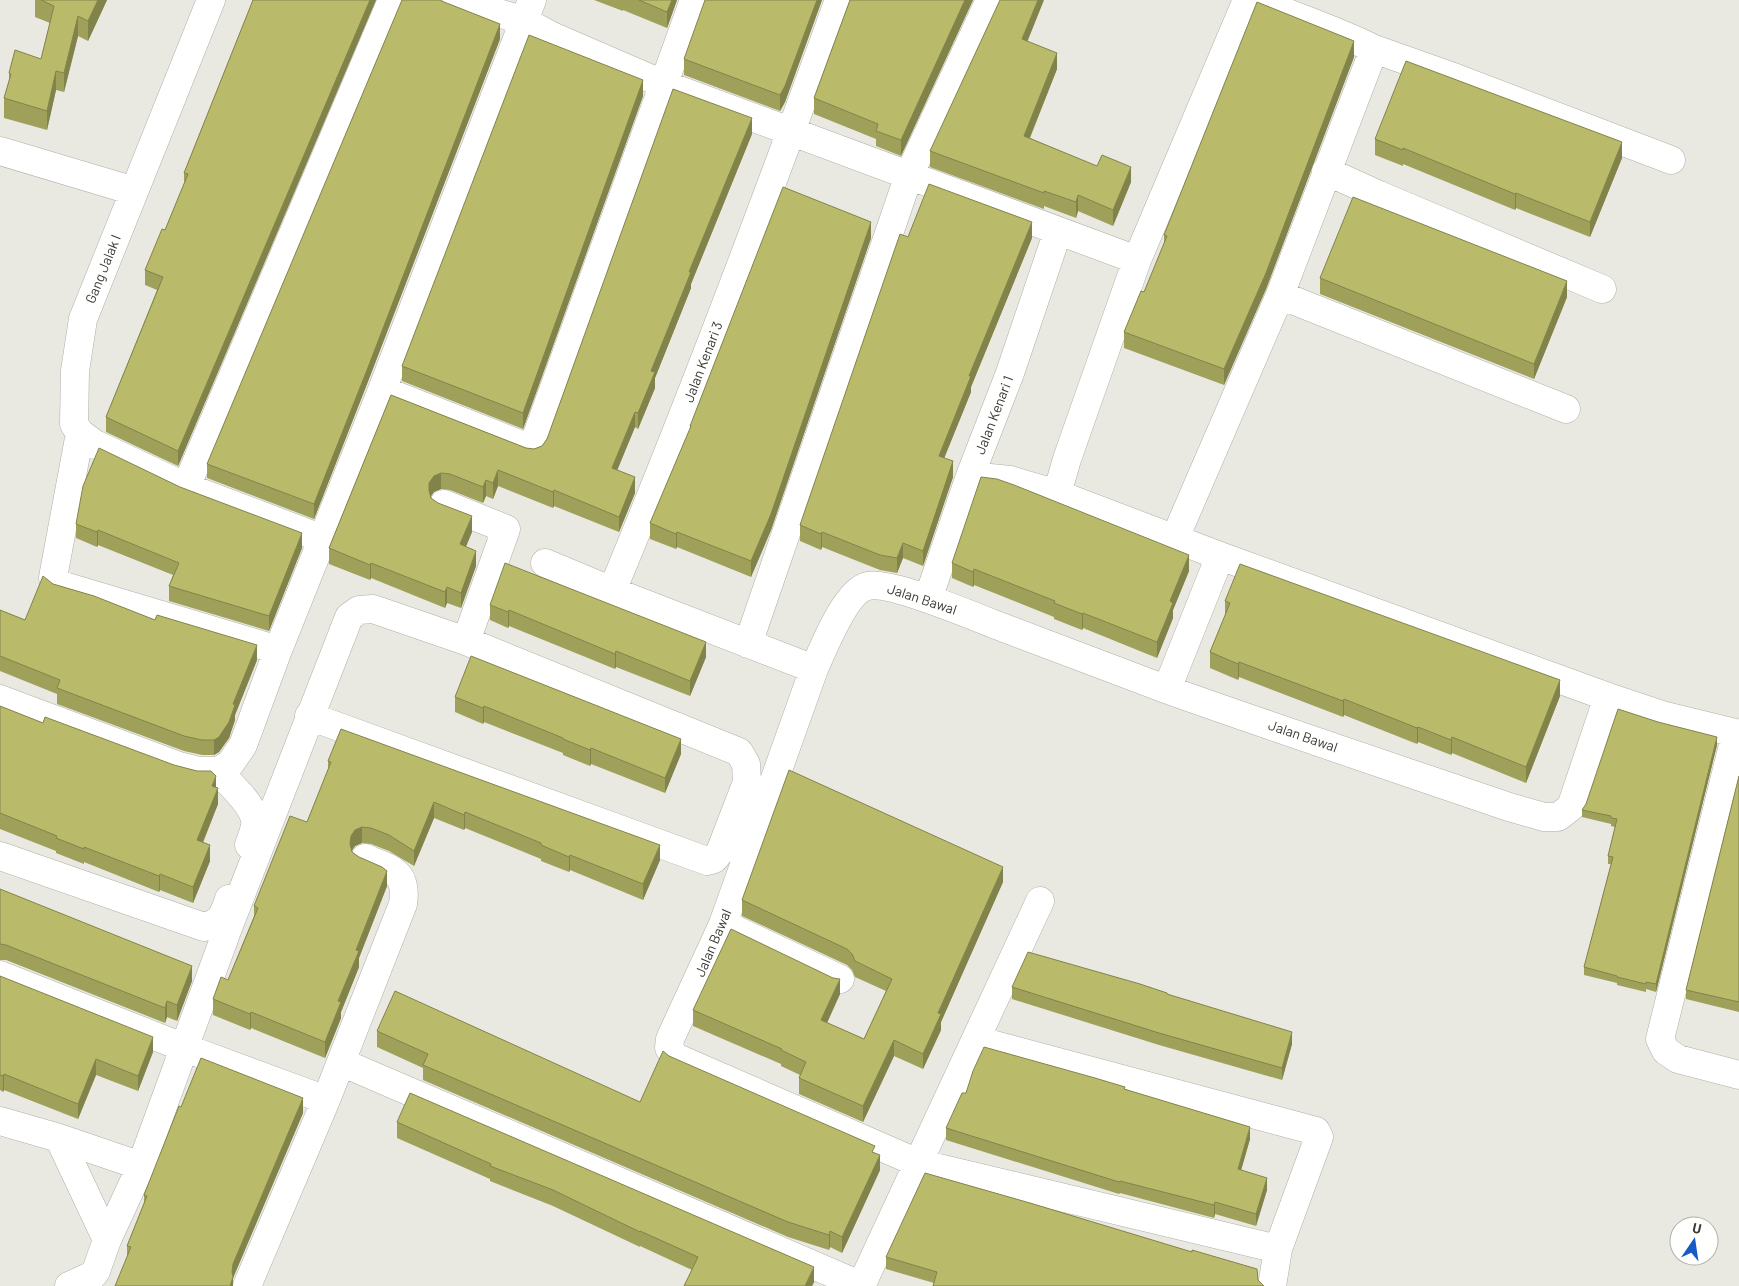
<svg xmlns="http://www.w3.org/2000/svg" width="1739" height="1286" viewBox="0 0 1739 1286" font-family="Barlow,sans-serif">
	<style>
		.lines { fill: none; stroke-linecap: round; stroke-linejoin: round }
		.minor-casing { stroke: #afb0a8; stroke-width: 29 }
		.minor { stroke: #fff; stroke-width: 28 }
		.wall { fill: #9fa15b }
		.shaded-wall { fill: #82834a }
		.building { fill: #b9bb6a; stroke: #82834a }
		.labels { text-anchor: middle; stroke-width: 4; stroke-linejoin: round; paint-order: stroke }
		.street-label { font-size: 14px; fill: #393936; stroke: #fffffe }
	</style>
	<rect width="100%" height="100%" fill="#e9e9e1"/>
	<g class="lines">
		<g class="minor-casing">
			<path id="minor" d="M211 0 83 319 75 371 74 424 80 433 95 444 186 487 323 539
				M457 0 524 21 552 36 663 84 1137 260
				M1256 0C1295 17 1336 30 1374 49L1280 295 1566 409
				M1374 49 1456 78 1671 160
				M0 151 134 191
				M1326 171 1379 195 1602 289
				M382 390 532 449 694 0
				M80 433 54 572 53 578 57 584 278 650
				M970 476 1010 480 1057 494 1220 556 1608 697 1662 715 1739 734
				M186 487 392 0
				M1057 494 1067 459 1137 260 1247 0
				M444 504 506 529 466 641
				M1175 538 1280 295
				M545 563 612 591 814 669
				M612 591C693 396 767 199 839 0
				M928 599 970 476 1010 373 1058 231
				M748 644 909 175 990 0
				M1167 689 1220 556
				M0 699 179 766 200 771H218L230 764 243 745 278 650 382 390 532 0
				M1736 733 1660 1039 1666 1051 1678 1059 1739 1075
				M218 771C229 784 258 807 255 826 254 832 251 839 249 845
				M0 856 204 927C222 922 223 916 229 899
				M723 924 840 979
				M0 975 185 1048 326 1100
				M976 1040 1316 1131 1319 1137 1278 1249 1272 1286
				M341 1062 862 1286
				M0 1121 59 1138
				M107 1240 59 1138 141 1166
				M1278 1249 918 1163 675 1057 669 1048 670 1039 723 924 814 669C823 649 846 590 868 586 889 581 968 614 991 623 1050 645 1109 668 1168 690 1281 730 1395 768 1509 807L1544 817H1558L1571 807 1608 697
				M69 1286 93 1275 96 1271 107 1240 141 1166 228 928 349 617 359 610 373 609 466 641 739 752 746 764 747 782 720 852 714 859 707 861 309 716
				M247 1286 326 1100 403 904C408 871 391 869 365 858
				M861 1286 1040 901"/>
		</g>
		<use href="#minor" class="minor"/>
	</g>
	<path class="wall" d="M35 0H107L88 41 78 36 64 92 56 90 47 130 4 118V98L9 81V73L41 59 50 23 35 17Z
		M253 0H376L178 466 106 432V417L157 290 145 285V270L165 230 184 184V173Z
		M594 0H677L667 28 623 10V11Z
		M822 0 785 102 780 111 684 75V59Z
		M850 0H973L901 156 876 146V139L814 114V98Z
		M500 39 367 384 314 519 207 478V464Z
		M1028 41 1057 69 1030 138 1131 182 1113 226 1078 211 1076 218 1044 206V209L930 167V151Z
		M1354 57 1266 289 1224 385 1124 348V332L1144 292 1164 246V235Z
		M643 96 523 429 402 381V366Z
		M752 134 691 284V288L655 378V388L638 429 635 427 617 470 635 493 619 532 554 506 553 508 498 486 493 499 486 496 483 503 450 490 441 489 434 492 431 496V498L472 532 466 547 476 566 461 608 447 603 445 608 371 578 370 580 329 564V548L391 395 526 448 534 449 542 446Z
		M1375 139 1622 158 1590 237 1516 208 1515 210 1403 164V166L1375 155Z
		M871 238 771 530 751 577 677 547 676 549 650 539V523L690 431V426Z
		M1032 238 971 387V392L944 458 953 477 923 566 903 558 897 573 880 570 822 547 821 550 800 541V525Z
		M1320 278 1567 297 1534 379 1320 294Z
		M76 524 302 548 269 631 169 601V586L173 575 98 545 97 547 76 538Z
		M952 563 1189 571 1173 610V618L1157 658 1083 628 1082 630 1054 619V617L974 585 973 587 952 578Z
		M53 584 257 660 235 715V720L229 738 219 752 214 755H202L184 751 57 704V694L0 671V610L25 620Z
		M1225 601 1560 696 1526 783 1452 753 1451 755 1418 742 1417 744 1344 715 1343 717 1239 677 1238 680 1210 668V652L1225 616Z
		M490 605 706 657 690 696 616 667 615 669 509 626 508 628 490 620Z
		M455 697 681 754 665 793 591 764 590 766 563 755V753L484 722 483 724 455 712Z
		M0 706 43 723 216 787 218 804 203 843 210 861 193 903 160 890 159 892 84 862V864L56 853V851L0 829Z
		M1717 745 1656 992 1646 989V992L1617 985V983L1584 975V967L1611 864H1608V856L1615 827 1611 826V824L1582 817V810Z
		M328 761 660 860 643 900 570 870 569 872 541 861V859L465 828 464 830 434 818 414 866 389 851 371 844 362 843 355 846 352 850V852L387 886 359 958V967L341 1012V1018L325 1058 251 1028 250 1030 213 1015V999L228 980 254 916V906L307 822 328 770Z
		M1739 776V1012L1686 999V990Z
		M1003 882 941 1022V1030L923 1069 894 1056 863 1122 799 1094V1078L800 1075 781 1066V1064L693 1026V1010L840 994 827 1023 864 1039 886 991 855 977 852 970 847 965 742 916V900Z
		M0 889 192 981 177 1021 167 1017 165 1023 6 960H0Z
		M0 976 153 1052 138 1091 96 1075 78 1119 4 1090 3 1092 0 1090Z
		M1012 987 1167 995 1292 1044 1282 1080 1159 1045 1012 999Z
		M377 1031 640 1102 669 1056 875 1153 880 1170 842 1253 830 1247 829 1250 788 1237 423 1080V1068L377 1047Z
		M1125 1089 1250 1139 1241 1170 1267 1190 1256 1226 1215 1214 1214 1218 1120 1193 1119 1194 946 1140V1128L966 1093Z
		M181 1107 303 1113 233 1278V1286L127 1257V1246L144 1203V1195Z
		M397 1122 814 1282 812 1286H684L692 1270 640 1246V1247L553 1206 490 1181V1179L397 1138Z
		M886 1257 1258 1280 934 1283 886 1269Z"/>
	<path class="shaded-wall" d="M98 0H107L88 41V21Z
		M370 0H376L178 466V451Z
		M672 0H677L667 28V12Z
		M817 0H822L785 102 780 111V95Z
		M965 0H973L901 156V140Z
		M1038 0H1044L1022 55V39Z
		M78 16V36L64 92V73Z
		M500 24V39L367 384 314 519V504Z
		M1354 41V57L1266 289 1224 385V369Z
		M1057 53V69L1024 152V136Z
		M56 71V90L47 130V111Z
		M643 80V96L523 429V413Z
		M752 118V134L691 284V288L655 378V388L638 429V413L651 371 689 272Z
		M1622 142V158L1590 237V222Z
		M1131 167V182L1113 226V210Z
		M1516 193V208L1515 210V194Z
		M1078 195V211L1076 218V202Z
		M871 222V238L771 530 751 577V561Z
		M1032 222V238L971 387V392L939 471V456L969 376Z
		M1567 281V297L1534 379V364Z
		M635 412V427L612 483V468Z
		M953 461V477L923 566V551Z
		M498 470V486L493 499V483Z
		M441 473V489L434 492 429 499V483L434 476Z
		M635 477V493L619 532V517Z
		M486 480V496L483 503V487Z
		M554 490V506L553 508V492Z
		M472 516V532L460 560V544Z
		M98 530V545L97 547V532Z
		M677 532V547L676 549V534Z
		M822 532V547L821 550V534Z
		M302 533V548L269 631V616Z
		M903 543V558L897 573V558Z
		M476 551V566L461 608V593Z
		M1189 555V571L1173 610V618L1157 658V642L1170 601Z
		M371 563V578L370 580V565Z
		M974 569V585L973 587V572Z
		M447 587V603L445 608V592Z
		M509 610V626L508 628V612Z
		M1083 613V628L1082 630V614Z
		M706 642V657L690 696V681Z
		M257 645V660L235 715V720L229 738 219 752 214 755V740L233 704Z
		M616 651V667L615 669V654Z
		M1239 662V677L1238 680V664Z
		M1560 680V696L1526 783V767Z
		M1344 699V715L1343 717V701Z
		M484 706V722L483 724V708Z
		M1418 727V742L1417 744V728Z
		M1452 737V753L1451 755V740Z
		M1717 737V745L1656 992V984Z
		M681 739V754L665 793V778Z
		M591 748V764L590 766V750Z
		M216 776V792L212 786Z
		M218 788V804L197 856V840Z
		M434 802V818L414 866V851Z
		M465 812V828L464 830V815Z
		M362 827V843L355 846 351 852 350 844 351 836 355 830Z
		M210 845V861L193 903V887Z
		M660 845V860L643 900V884Z
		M570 855V870L569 872V857Z
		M1003 867V882L941 1022V1030L923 1069V1054L938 1013Z
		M387 871V886L359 958V967L341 1012V1018L325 1058V1042L356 950Z
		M160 874V890L159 892V876Z
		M192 966V981L177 1021V1005Z
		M840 979V994L821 1036V1020Z
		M167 1001V1017L165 1023V1008Z
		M251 1012V1028L250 1030V1014Z
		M1292 1032V1044L1282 1080V1068Z
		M153 1037V1052L138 1091V1076Z
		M894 1040V1056L863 1122V1106Z
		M96 1059V1075L78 1119V1104Z
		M4 1074V1090L3 1092V1076Z
		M303 1098V1113L233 1278V1286H230L233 1264Z
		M1250 1127V1139L1238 1181V1169Z
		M880 1155V1170L842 1253V1237Z
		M1267 1178V1190L1256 1226V1214Z
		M1215 1202V1214L1214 1218V1205Z
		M830 1231V1247L829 1250V1235Z
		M814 1267V1282L812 1286H805Z"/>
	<path class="building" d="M41 0H98L88 21 78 16 64 73 56 71 47 111 4 98 11 74 9 73 15 50 41 59 54 6Z
		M253 0H370L178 451 106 417 163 277 145 270 162 229 165 230 188 174 184 173Z
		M402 0H439L500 24 367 370 314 504 207 464Z
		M639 0H672L667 12Z
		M705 0H817L785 86 780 95 684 59Z
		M850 0H965L901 140 876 131 878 124 814 98Z
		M1000 0H1038L1022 39 1057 53 1024 136 1097 166 1102 155 1131 167 1113 210 1078 195 1076 202 1044 191V193L930 151Z
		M1257 2 1354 41 1266 273 1224 369 1124 332 1141 291 1144 292 1167 236 1164 235Z
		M529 35 643 80 523 413 402 366Z
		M1406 61 1622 142 1590 222 1516 193 1515 194 1403 148V150L1375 139Z
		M673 89 752 118 689 272H691L651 371 655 372 638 413 635 412 612 468 635 477 619 517 554 490 553 492 498 470 493 483 486 480 483 487 450 474 441 473 434 476 429 483V490L431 498 438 503 472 516 460 544 476 551 461 593 447 587 445 592 371 563 370 565 329 548 391 395 526 448 534 449 542 446 547 439Z
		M929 184 1032 222 969 376H971L939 456 953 461 923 551 903 543 897 558 880 555 822 532 821 534 800 525 900 234 908 237Z
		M783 187 871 222 771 514 751 561 677 532 676 534 650 523 691 426H690Z
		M1353 197 1567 281 1534 364 1320 278Z
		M99 448 180 487 302 533 269 616 169 586 179 563 98 530 97 532 76 524 83 486Z
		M981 477 997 479 1014 485 1189 555 1170 601 1173 603 1157 642 1083 613 1082 614 1054 603 1055 601 974 569 973 572 952 563Z
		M505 563 706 642 690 681 616 651 615 654 509 610 508 612 490 605Z
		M1240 564 1560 680 1526 767 1452 737 1451 740 1418 727 1417 728 1344 699 1343 701 1239 662 1238 664 1210 652 1230 603 1225 601Z
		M43 576 53 584 94 596 155 620 157 615 257 645 233 704 235 705 229 722 219 737 214 740H202L184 736 57 688 60 680 0 656V610L25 620Z
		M471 656 681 739 665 778 591 748 590 750 563 739V738L484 706 483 708 455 697Z
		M0 706 43 723 45 717 174 765 197 771H211L216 776 212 786 218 788 197 840 210 845 193 887 160 874 159 876 84 847V849L56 838 57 836 0 813Z
		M1618 709 1658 722 1717 737 1656 984 1646 982V984L1617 977V976L1584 967 1613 857 1608 856 1617 819 1611 818V816L1582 810 1586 804Z
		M341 729 660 845 643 884 570 855 569 857 541 845V843L465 812 464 815 434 802 414 851 389 835 371 828 362 827 355 830 351 836 350 844 352 852 359 857 382 867 387 871 356 950 359 951 338 1001 341 1002 325 1042 251 1012 250 1014 213 999 221 977 228 980 258 908 254 906 290 816 307 822 331 762 328 761Z
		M789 770 1003 867 938 1013 941 1014 923 1054 894 1040 863 1106 799 1078 806 1062 781 1050 782 1049 693 1010 731 929 833 978 840 979 821 1020 864 1039 892 979 855 961 852 954 847 949 742 900Z
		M1739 776V1002L1686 990Z
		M0 889 192 966 177 1005 167 1001 165 1008 6 945 0 944Z
		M1028 952 1140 984 1167 993V994L1292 1032 1282 1068 1159 1033 1012 987Z
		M0 976 153 1037 138 1076 96 1059 78 1104 4 1074 3 1076 0 1075Z
		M395 991 640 1102 663 1051 669 1056 875 1146 872 1152 880 1155 842 1237 830 1231 829 1235 788 1222 423 1065 428 1054 377 1031Z
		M984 1047 1095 1078 1125 1087 1124 1089 1250 1127 1238 1169 1267 1178 1256 1214 1215 1202 1214 1205 1120 1181 1119 1182 946 1128 962 1093H966L973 1071Z
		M201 1058 303 1098 233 1264 232 1272 233 1277 230 1286H115L131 1247 127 1246 147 1196 144 1195 179 1106 181 1107Z
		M410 1093 814 1267 805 1286H684L698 1257 640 1231V1232L553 1190 490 1166 491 1164 397 1122Z
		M925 1173 1030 1203 1192 1252V1250L1257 1269 1258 1280 1264 1286H933L937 1272 886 1257Z"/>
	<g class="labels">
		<g class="street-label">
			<text transform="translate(103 269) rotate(-68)" y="5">Gang Jalak I</text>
			<text transform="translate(703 362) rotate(-69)" y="5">Jalan Kenari 3</text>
			<text transform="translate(994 415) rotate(-69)" y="5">Jalan Kenari 1</text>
			<text transform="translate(922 599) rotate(18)" y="5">Jalan Bawal</text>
			<text transform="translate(1303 736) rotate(19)" y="5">Jalan Bawal</text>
			<text transform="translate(713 943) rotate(-67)" y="5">Jalan Bawal</text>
		</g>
	</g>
	<g transform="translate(1694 1241) rotate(13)"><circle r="24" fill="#fffffe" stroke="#b0b0ae"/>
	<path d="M0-4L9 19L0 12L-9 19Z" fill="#195bc6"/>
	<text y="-8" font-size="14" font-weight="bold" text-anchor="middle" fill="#393936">U</text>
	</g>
</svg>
